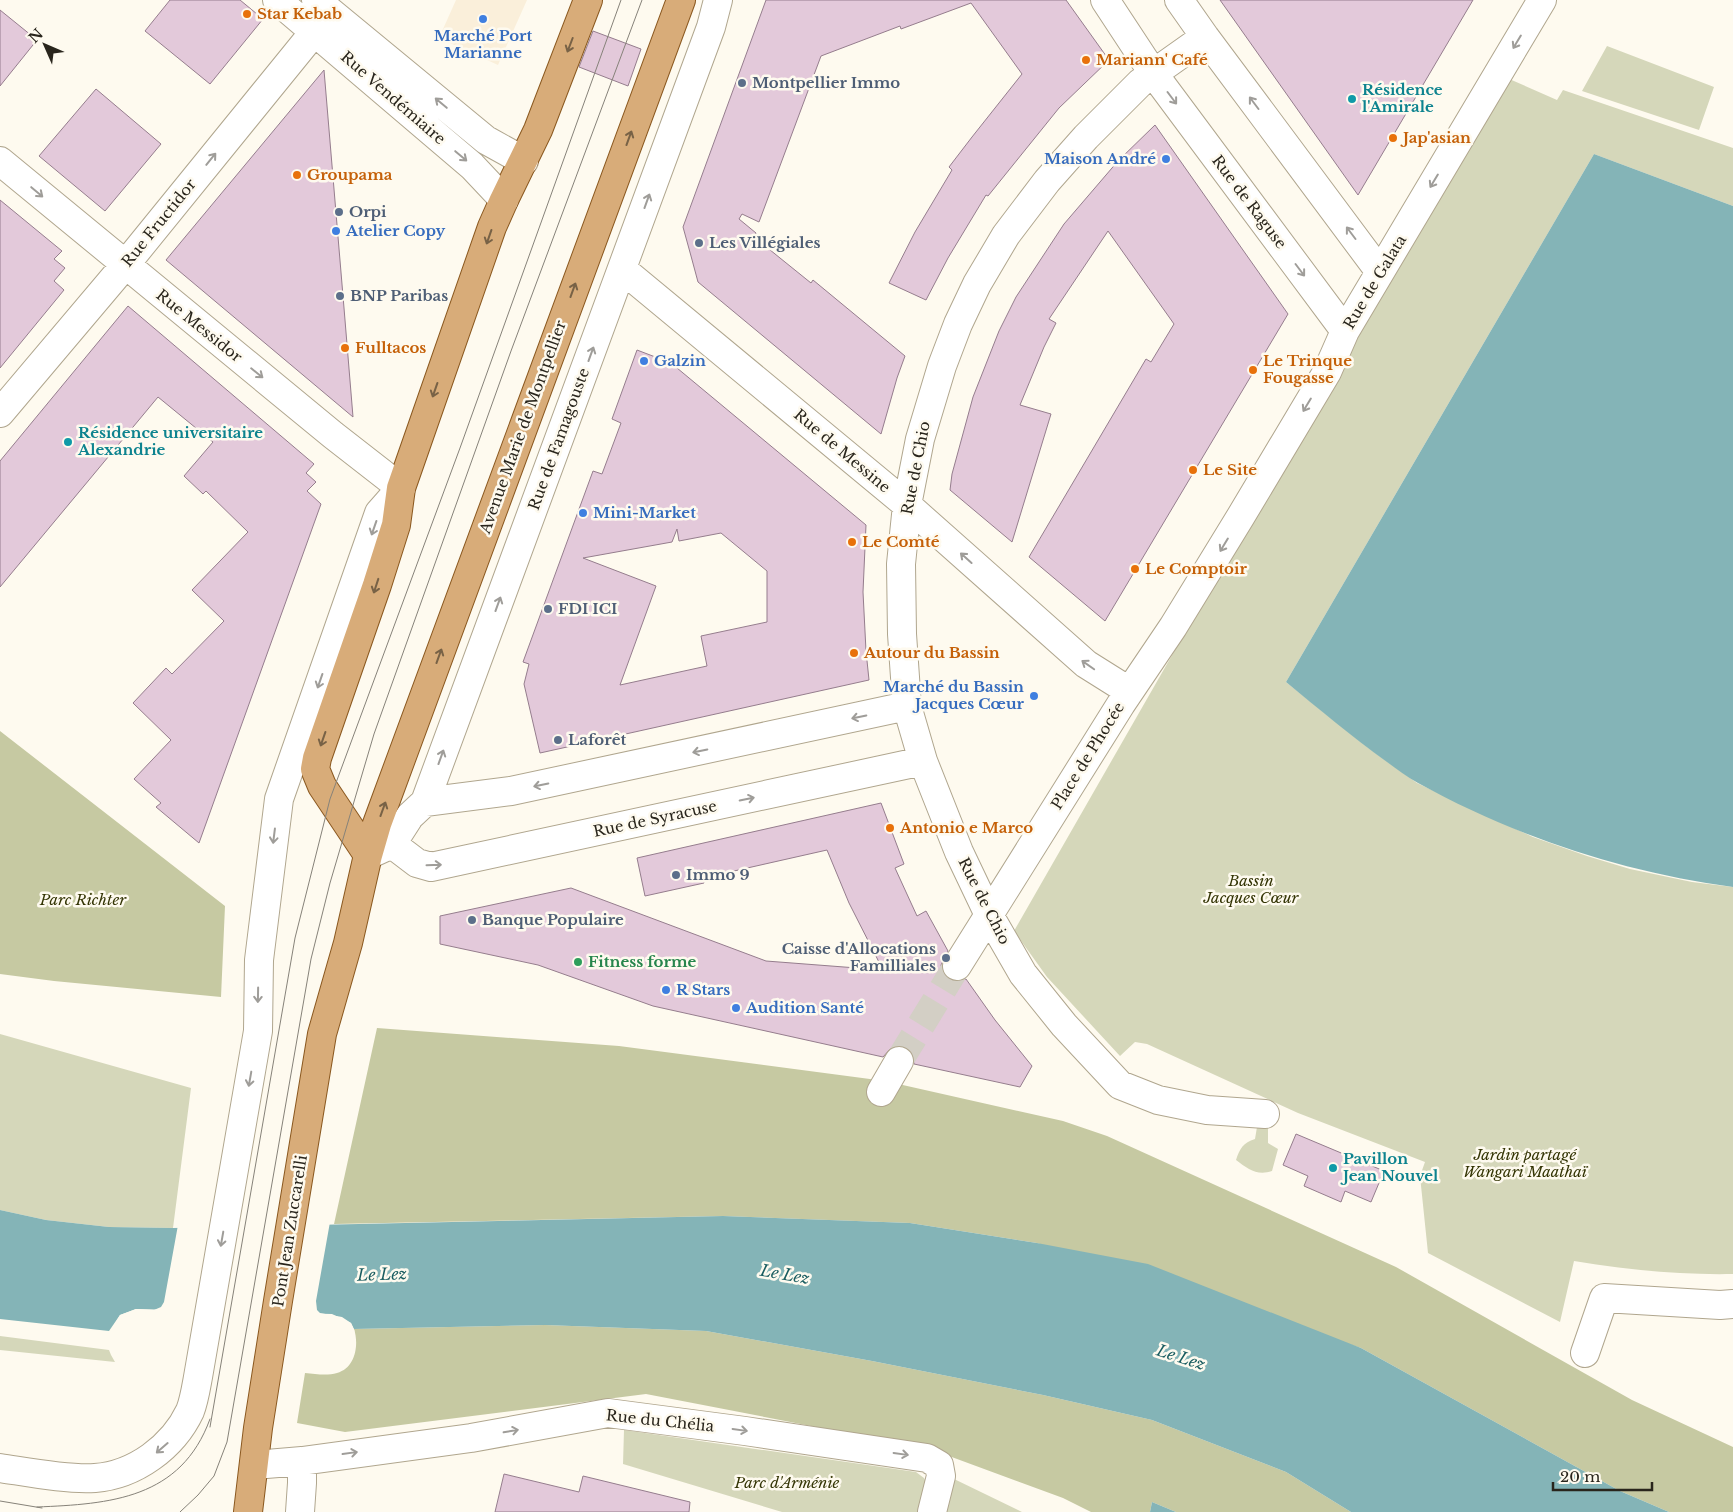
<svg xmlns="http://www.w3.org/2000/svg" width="1733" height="1512" viewBox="0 0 1733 1512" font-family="'Libre Baskerville',serif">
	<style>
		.commercial { fill: #faefda }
		.green { fill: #d5d7ba }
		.forest { fill: #c6c9a2 }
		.water { fill: #84b4b7 }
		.pier { fill: #fefaef }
		.building { fill: #e3c9da; stroke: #957d8d; fill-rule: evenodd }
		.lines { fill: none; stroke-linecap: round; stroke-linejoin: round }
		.minor-tunnel { stroke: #d3cfc5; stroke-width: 28; stroke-dasharray: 28 14; stroke-linecap: butt }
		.minor-casing { stroke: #b0a68e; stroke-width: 30 }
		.major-casing { stroke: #8a581f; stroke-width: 30 }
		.minor { stroke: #fff; stroke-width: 28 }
		.major { stroke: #d8ac79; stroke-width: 28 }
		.tram { stroke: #868279; stroke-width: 1 }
		.oneway { stroke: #9f9d99 }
		.oneway2 { stroke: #786246 }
		.food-dot { fill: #e8710a; stroke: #fefaef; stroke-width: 2 }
		.shop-dot { fill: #3f7fe0; stroke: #fefaef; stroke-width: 2 }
		.service-dot { fill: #5c6f8a; stroke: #fefaef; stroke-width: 2 }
		.culture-dot { fill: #0f9aa8; stroke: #fefaef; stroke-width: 2 }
		.leisure-dot { fill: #2e9e5b; stroke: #fefaef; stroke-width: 2 }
		.labels { text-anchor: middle; stroke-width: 5; stroke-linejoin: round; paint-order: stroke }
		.food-label { font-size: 15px; font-weight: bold; fill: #c56008; stroke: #fefaef; text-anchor: start }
		.shop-label { font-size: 15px; font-weight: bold; fill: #366cbe; stroke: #fefaef; text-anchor: start }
		.service-label { font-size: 15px; font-weight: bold; fill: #4e5e75; stroke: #fefaef; text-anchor: start }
		.culture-label { font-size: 15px; font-weight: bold; fill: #0d838f; stroke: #fefaef; text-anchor: start }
		.street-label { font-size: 15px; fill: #29251c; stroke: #fefaef }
		.park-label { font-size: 15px; font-style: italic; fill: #343505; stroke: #fefaef }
		.leisure-label { font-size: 15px; font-weight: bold; fill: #27864d; stroke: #fefaef; text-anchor: start }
		.water-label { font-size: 16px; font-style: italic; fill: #195c60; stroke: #fefaef }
	</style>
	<rect width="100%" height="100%" fill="#fefaef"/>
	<path class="commercial" d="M456 0H527L498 65 439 38Z"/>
	<path class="green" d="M1607 46 1714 87 1699 130 1582 91Z
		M1507 78 1557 100 1563 90 1733 148V206L1594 154 1286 682 1367 747 1417 783 1533 837 1587 856 1630 869 1692 882 1733 887V1274C1680 1275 1627 1270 1574 1261L1560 1322 1428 1253 1420 1176 1425 1162 1298 1113 1147 1044 1135 1042 1120 1056 1047 977 1014 931 1379 294Z
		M0 1034 191 1088 173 1228 109 1227 46 1220 0 1210Z
		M1257 1127 1268 1128V1143L1278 1149 1272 1171C1257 1176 1248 1169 1236 1160 1240 1148 1243 1143 1255 1139Z
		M0 1336 109 1350 111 1355 115 1362 0 1350Z
		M624 1430 916 1472 924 1478 926 1482 919 1512H782L623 1464Z
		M952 1478 1022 1512H944Z"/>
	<path class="forest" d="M0 731 225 906 221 997 54 981 0 974Z
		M377 1028 619 1046 885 1081 1063 1121 1107 1136 1396 1267 1632 1400 1733 1447V1512H1669L1620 1491 1361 1348 1037 1243 910 1223 723 1216 334 1224Z
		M545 1325 706 1331 872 1361 1043 1395 1152 1420 1286 1472 1351 1512H1176L1152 1502 1150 1512H1091L1063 1498 930 1449 646 1394 345 1432 297 1423 305 1373C316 1374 327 1376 337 1373 356 1368 359 1344 354 1329Z"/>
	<path class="water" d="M1594 154 1733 206V887C1623 872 1516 837 1418 783 1407 777 1397 769 1387 762 1352 737 1319 709 1286 682Z
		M0 1210 46 1220 109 1227 173 1228 723 1216 910 1223 1037 1243 1148 1264 1361 1348 1620 1491 1669 1512H1351L1286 1472 1152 1420 1043 1395 872 1361 706 1331 545 1325 354 1329 351 1323 332 1314 136 1309 120 1315 109 1331 0 1319Z
		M1152 1502 1176 1512H1150Z"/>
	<path class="pier" d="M330 1222 316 1301 317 1310 320 1313 342 1317 351 1323 355 1332 341 1319 320 1315 299 1319 284 1328 173 1326 153 1313 137 1312 121 1317 111 1333H109L120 1315 136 1309 154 1310 161 1307 164 1302 178 1225Z"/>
	<path class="building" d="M170 0H240L263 19 210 84 145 31Z
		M766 0H1066L1109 60 1059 108 988 196 986 195 948 258 926 300 889 283 915 232 952 170 949 167 972 137 1022 74 971 3 901 29 900 26 821 56 759 222 742 214 739 219 756 233 754 237 811 283 813 280 905 356 897 378 881 434 698 282 691 256 683 227Z
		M1220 0H1473L1358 195Z
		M0 10 37 40 0 86Z
		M593 31 641 49 628 86 579 67Z
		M324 70 344 308 353 417 166 260Z
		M96 89 161 144 105 211 39 156Z
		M1155 125 1288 314 1105 621 1029 557 1146 359 1151 362 1174 324 1108 231 1049 319 1056 323 1044 347 1020 405 1051 414 1012 542 950 490 952 474 973 397 999 331 1016 297 1064 224 1118 161Z
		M0 200 62 251 54 259 65 268 54 281 64 290 0 368Z
		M128 306 314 464 306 473 316 482 307 491 321 504 199 843 156 807 161 803 134 779 171 740 133 703 166 668 172 674 224 621 192 590 248 532 206 491 203 494 184 476 213 442 158 397 0 587V461Z
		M637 350 671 363 866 525 863 592 866 651 869 680 540 753 524 684 529 664 523 662 593 471 602 474 621 423 612 419ZM677 529 679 541 721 533 767 571V622L701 636 707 666 620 685 656 586 583 558 672 542Z
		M881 803 904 864 895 868 917 916 926 911 948 951 941 965 943 974 949 979 956 982 966 979 995 1020 1032 1066 1020 1087 914 1064 912 1053 906 1047 900 1045 891 1048 883 1057 829 1045 653 1006 538 965 440 944V916L571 888 766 961 883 970 849 903 827 850 703 878 704 883 645 896 637 858Z
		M1296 1134 1384 1171 1371 1202 1345 1191 1341 1202 1304 1186 1308 1176 1283 1165Z
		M504 1474 579 1492 583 1476 690 1502 689 1512H495Z"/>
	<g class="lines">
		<path class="minor-tunnel" d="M899 1061 957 966"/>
		<g class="minor-casing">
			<path id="minor" d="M277 0 472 166 504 200
				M316 0 486 140 524 161
				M1105 0 1153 73 1345 331
				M1179 0 1205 37 1380 272
				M1205 37 1140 83 1086 137 1047 181 1006 235 977 284 958 324 942 366 920 439 907 505 901 564 902 634 907 706 923 761 959 852 989 915 1023 974 1064 1025 1120 1085 1158 1100 1207 1110 1265 1114
				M0 161 333 435 401 488 379 513 279 799 259 960 258 1031 198 1377C196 1388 194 1401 190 1411 173 1447 135 1475 95 1478 68 1480 27 1472 0 1468
				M622 269 907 505 1086 664 1129 691
				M0 413 125 265 315 31
				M425 802 511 791 907 706
				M392 844 417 863 431 867 923 761
				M368 855 392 844 410 816 425 802 711 27 718 0
				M957 966 1121 704 1173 627 1241 516 1327 372 1345 331 1542 0
				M881 1092 899 1061
				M1585 1353 1604 1298 1720 1305 1733 1304
				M254 1465 302 1461 471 1438 608 1413 745 1431 927 1458 939 1465 941 1476 932 1512
				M300 1512 302 1483V1461"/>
		</g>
		<g class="major-casing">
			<path id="major" d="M368 855 322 786 315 769 317 758 377 585 396 525 401 488 492 227 504 200 538 130 588 0
				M248 1512 258 1428 278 1301 322 1034 348 943 368 855 377 824 681 0"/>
		</g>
		<use href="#minor" class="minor"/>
		<use href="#major" class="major"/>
		<path class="tram" d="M210 1427 295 938 330 799 460 448 621 0
			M0 1501 42 1508
			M37 1507C110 1504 181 1499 210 1419
			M180 1512 198 1495 214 1476 227 1442 311 959 330 883 374 734 511 351 642 0"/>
	</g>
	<defs><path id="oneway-shaft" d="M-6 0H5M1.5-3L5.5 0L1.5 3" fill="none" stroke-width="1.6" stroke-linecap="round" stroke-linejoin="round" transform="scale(1.25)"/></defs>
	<g class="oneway">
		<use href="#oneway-shaft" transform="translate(1517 42) rotate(121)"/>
		<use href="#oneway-shaft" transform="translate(1172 98) rotate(53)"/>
		<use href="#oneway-shaft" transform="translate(441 103) rotate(-140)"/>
		<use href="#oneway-shaft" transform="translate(1254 103) rotate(-127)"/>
		<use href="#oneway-shaft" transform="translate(461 156) rotate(40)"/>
		<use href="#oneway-shaft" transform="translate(211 159) rotate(-51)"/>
		<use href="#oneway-shaft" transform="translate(1434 181) rotate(121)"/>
		<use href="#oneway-shaft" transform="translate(37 192) rotate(40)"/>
		<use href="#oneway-shaft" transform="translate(647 201) rotate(-70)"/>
		<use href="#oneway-shaft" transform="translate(1351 233) rotate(-127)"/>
		<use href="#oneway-shaft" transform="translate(1300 270) rotate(53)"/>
		<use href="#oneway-shaft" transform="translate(591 354) rotate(-70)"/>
		<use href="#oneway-shaft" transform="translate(257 373) rotate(39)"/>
		<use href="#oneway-shaft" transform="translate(1307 405) rotate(121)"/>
		<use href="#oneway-shaft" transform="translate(374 528) rotate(109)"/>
		<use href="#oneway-shaft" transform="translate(1224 545) rotate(121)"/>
		<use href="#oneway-shaft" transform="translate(966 558) rotate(-138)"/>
		<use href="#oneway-shaft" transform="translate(498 604) rotate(-70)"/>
		<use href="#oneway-shaft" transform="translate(1088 665) rotate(-145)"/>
		<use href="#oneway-shaft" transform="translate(320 681) rotate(109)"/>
		<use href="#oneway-shaft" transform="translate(859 717) rotate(168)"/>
		<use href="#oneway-shaft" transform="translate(700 751) rotate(168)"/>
		<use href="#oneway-shaft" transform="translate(441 757) rotate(-70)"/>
		<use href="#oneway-shaft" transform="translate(541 785) rotate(168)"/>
		<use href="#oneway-shaft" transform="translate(747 799) rotate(-12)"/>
		<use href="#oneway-shaft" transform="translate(274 836) rotate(97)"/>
		<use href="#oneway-shaft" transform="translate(434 865) rotate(-2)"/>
		<use href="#oneway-shaft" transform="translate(258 995) rotate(91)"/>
		<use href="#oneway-shaft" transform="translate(250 1079) rotate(100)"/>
		<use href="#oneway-shaft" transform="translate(222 1239) rotate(100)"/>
		<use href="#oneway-shaft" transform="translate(740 1430) rotate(8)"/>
		<use href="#oneway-shaft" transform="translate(511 1431) rotate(-10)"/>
		<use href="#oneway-shaft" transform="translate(162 1448) rotate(139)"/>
		<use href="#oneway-shaft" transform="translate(350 1453) rotate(-8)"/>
		<use href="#oneway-shaft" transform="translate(901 1454) rotate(8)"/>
	</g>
	<g class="oneway2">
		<use href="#oneway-shaft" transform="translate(570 45) rotate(111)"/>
		<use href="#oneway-shaft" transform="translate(629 138) rotate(-70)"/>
		<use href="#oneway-shaft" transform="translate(489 237) rotate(109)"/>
		<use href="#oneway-shaft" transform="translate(573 290) rotate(-70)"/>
		<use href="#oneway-shaft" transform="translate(435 390) rotate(109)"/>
		<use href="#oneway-shaft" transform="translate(376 586) rotate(108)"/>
		<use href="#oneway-shaft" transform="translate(439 656) rotate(-70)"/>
		<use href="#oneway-shaft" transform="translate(323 739) rotate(109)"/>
		<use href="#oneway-shaft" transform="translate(383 809) rotate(-70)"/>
	</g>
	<g class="food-dot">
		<circle cx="247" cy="14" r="5"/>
		<circle cx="1086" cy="60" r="5"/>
		<circle cx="1393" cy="138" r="5"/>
		<circle cx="297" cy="175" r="5"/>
		<circle cx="345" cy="348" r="5"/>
		<circle cx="1253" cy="370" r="5"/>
		<circle cx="1193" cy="470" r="5"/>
		<circle cx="852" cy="542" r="5"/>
		<circle cx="1135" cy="569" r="5"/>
		<circle cx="854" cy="653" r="5"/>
		<circle cx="890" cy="828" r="5"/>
	</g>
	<g class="shop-dot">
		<circle cx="483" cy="19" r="5"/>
		<circle cx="1166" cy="159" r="5"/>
		<circle cx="336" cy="231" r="5"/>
		<circle cx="644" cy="361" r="5"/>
		<circle cx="583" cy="513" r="5"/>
		<circle cx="1034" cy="696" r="5"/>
		<circle cx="666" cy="990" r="5"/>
		<circle cx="736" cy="1008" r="5"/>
	</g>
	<g class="service-dot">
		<circle cx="742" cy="83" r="5"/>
		<circle cx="339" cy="212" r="5"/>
		<circle cx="699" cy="243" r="5"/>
		<circle cx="340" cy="296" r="5"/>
		<circle cx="548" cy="609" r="5"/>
		<circle cx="558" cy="740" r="5"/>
		<circle cx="676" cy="875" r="5"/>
		<circle cx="472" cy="920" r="5"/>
		<circle cx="946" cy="958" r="5"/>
	</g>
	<g class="culture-dot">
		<circle cx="1352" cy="99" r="5"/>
		<circle cx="68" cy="442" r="5"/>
		<circle cx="1333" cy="1168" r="5"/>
	</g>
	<circle class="leisure-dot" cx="578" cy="962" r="5"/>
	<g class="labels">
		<g class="food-label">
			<text x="257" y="19">Star Kebab</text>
			<text x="1096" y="65">Mariann' Café</text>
			<text x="1403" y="143">Jap'asian</text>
			<text x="307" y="180">Groupama</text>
			<text x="355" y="353">Fulltacos</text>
			<text x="1263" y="366">Le Trinque<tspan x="1263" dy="17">Fougasse</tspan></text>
			<text x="1203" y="475">Le Site</text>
			<text x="862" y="547">Le Comté</text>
			<text x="1145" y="574">Le Comptoir</text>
			<text x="864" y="658">Autour du Bassin</text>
			<text x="900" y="833">Antonio e Marco</text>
		</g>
		<g class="shop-label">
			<text x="483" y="41" text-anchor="middle">Marché Port<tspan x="483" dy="17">Marianne</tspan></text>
			<text x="1156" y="164" text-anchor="end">Maison André</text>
			<text x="346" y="236">Atelier Copy</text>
			<text x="654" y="366">Galzin</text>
			<text x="593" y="518">Mini-Market</text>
			<text x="1024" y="692" text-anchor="end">Marché du Bassin<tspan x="1024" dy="17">Jacques Cœur</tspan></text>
			<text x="676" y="995">R Stars</text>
			<text x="746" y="1013">Audition Santé</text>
		</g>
		<g class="service-label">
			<text x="752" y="88">Montpellier Immo</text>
			<text x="349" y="217">Orpi</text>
			<text x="709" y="248">Les Villégiales</text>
			<text x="350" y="301">BNP Paribas</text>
			<text x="558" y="614">FDI ICI</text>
			<text x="568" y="745">Laforêt</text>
			<text x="686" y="880">Immo 9</text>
			<text x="482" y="925">Banque Populaire</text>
			<text x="936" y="954" text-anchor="end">Caisse d'Allocations<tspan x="936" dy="17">Familliales</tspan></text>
		</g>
		<g class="culture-label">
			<text x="1362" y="95">Résidence<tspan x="1362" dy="17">l'Amirale</tspan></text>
			<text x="78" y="438">Résidence universitaire<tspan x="78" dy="17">Alexandrie</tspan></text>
			<text x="1343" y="1164">Pavillon<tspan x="1343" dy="17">Jean Nouvel</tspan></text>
		</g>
		<g class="street-label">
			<text transform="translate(393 98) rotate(41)" y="5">Rue Vendémiaire</text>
			<text transform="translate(1249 202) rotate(53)" y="5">Rue de Raguse</text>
			<text transform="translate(159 223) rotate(-51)" y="5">Rue Fructidor</text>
			<text transform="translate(1375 282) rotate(-59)" y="5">Rue de Galata</text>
			<text transform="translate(199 326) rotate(39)" y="5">Rue Messidor</text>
			<text transform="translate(523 427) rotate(-70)" y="5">Avenue Marie de Montpellier</text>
			<text transform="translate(559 439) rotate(-70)" y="5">Rue de Famagouste</text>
			<text transform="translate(842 451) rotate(40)" y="5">Rue de Messine</text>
			<text transform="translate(916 468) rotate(-79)" y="5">Rue de Chio</text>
			<text transform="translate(1088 756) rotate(-58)" y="5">Place de Phocée</text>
			<text transform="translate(655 819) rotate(-12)" y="5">Rue de Syracuse</text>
			<text transform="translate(984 901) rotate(63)" y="5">Rue de Chio</text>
			<text transform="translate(290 1231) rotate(-81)" y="5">Pont Jean Zuccarelli</text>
			<text transform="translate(660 1421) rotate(6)" y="5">Rue du Chélia</text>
		</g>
		<g class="park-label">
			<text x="1251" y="886">Bassin<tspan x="1251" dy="17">Jacques Cœur</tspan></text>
			<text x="83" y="905">Parc Richter</text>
			<text x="1525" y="1160">Jardin partagé<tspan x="1525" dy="17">Wangari Maathaï</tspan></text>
			<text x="787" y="1488">Parc d'Arménie</text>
		</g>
		<g class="leisure-label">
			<text x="588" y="967">Fitness forme</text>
		</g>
		<g class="water-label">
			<text transform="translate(382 1274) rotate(-2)" y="6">Le Lez</text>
			<text transform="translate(785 1274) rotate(10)" y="6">Le Lez</text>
			<text transform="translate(1181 1357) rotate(18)" y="6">Le Lez</text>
		</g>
	</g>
	<g transform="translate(45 45) rotate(315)" stroke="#fefaef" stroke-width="4" paint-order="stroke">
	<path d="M0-4L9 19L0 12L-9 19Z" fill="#29251c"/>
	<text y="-8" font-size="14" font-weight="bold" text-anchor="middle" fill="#29251c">N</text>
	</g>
	<path d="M1553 1482v8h99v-8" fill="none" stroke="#29251c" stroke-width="2.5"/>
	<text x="1560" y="1482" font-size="15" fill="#29251c" stroke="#fefaef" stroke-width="4" paint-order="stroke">20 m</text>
</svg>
